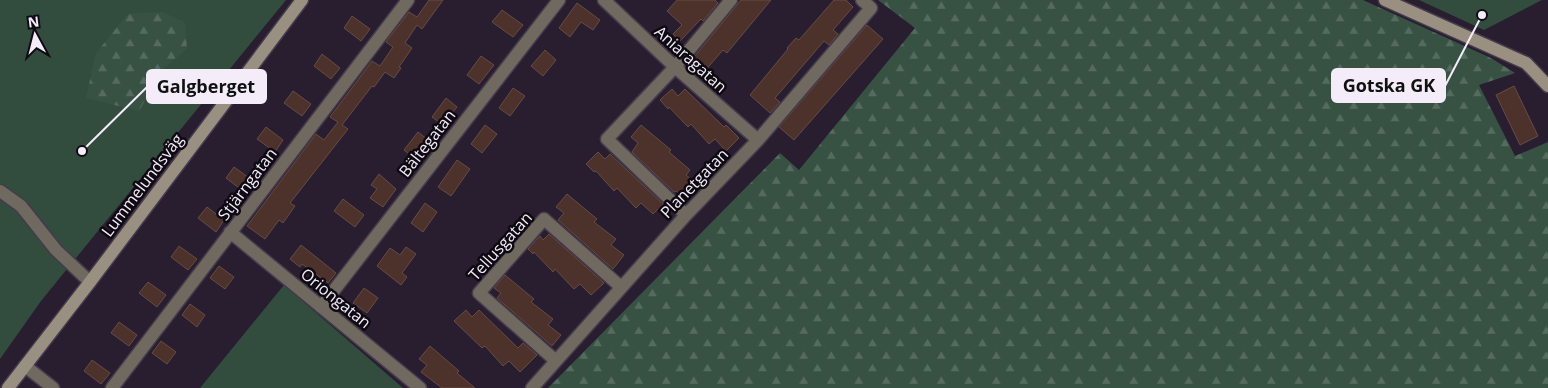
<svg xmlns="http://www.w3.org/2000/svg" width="1548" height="388" viewBox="0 0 1548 388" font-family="'Open Sans',sans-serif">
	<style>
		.green { fill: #324d3e }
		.forest { fill: url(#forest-firs) }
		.building { fill: #4c322b; stroke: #664c46 }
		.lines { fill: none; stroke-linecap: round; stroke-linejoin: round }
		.street-casing { stroke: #453b4c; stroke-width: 15 }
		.secondary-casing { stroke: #453b4c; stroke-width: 15 }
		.street { stroke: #6f695f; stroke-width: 12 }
		.secondary { stroke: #9a9081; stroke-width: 12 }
		.labels { text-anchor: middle; stroke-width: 5; stroke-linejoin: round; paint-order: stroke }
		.street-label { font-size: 16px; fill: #f4edf9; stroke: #0f0a12 }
		.leader { fill: none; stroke: #f4edf9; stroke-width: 2 }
		.callout-dot { fill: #f4edf9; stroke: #0f0a12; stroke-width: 2 }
		.callout { fill: #f4edf9; stroke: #f4edf9; stroke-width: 2 }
		.callout-label { font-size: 18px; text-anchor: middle; font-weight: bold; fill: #111 }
	</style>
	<defs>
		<pattern id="forest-firs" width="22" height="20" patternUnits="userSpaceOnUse" patternTransform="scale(1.25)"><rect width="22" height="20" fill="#375243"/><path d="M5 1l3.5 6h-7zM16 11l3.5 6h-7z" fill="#556b5f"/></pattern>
	</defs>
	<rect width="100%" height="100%" fill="#281e30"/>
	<path class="green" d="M0 0H286L41 301 0 359Z
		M1419 0H1542L1484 30Z
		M284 285 403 388H200Z"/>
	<path class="forest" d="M878 0H1363L1491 58 1515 73 1479 85 1515 156 1548 142V388H548L780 153 799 170 915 28Z
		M163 12 185 23 187 49 164 68 139 111 86 98 96 53 128 14Z"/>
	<path class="building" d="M429 0H443L422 29 417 25 405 43 412 48 399 67 401 68 394 78 385 72 374 87 372 86 342 125 348 129 290 203 295 206 283 223 279 220 265 239 247 226 316 134 324 140 338 122 330 117 372 61 380 66 393 47 386 42 409 12 417 17Z
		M677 0H715L718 3 703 21 701 19 680 41 673 34 682 25 667 11Z
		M741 0H771L727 53 723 50 703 73 690 62Z
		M834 0H846L853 7 833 30 838 34 829 45 824 41 775 98 780 102 770 113 750 95 788 49 787 48 796 38 799 40Z
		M577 3 600 20 593 30 581 22 570 37 559 28Z
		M502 10 523 25 513 37 492 22Z
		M352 16 370 29 361 41 344 28Z
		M867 25 883 39 794 140 779 127Z
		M545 50 556 60 543 76 531 66Z
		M322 54 340 68 331 79 314 66Z
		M481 56 494 65 479 84 467 75Z
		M1514 86 1538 136 1520 145 1496 95Z
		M513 88 525 96 510 116 499 108Z
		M672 89 678 96 685 89 724 127 726 125 739 138 726 151 715 139 709 144 691 124 688 127 669 107 668 109 660 100Z
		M293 91 311 104 302 116 284 103Z
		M446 98 457 107 443 125 432 117Z
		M485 125 497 134 482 153 471 144Z
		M641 125 671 150 669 152 690 170 686 175 698 185 687 199 676 191 674 192 632 152 638 143 631 137Z
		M266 127 283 140 275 152 257 139Z
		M418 132 433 144 419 162 404 150Z
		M598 152 605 159 610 154 663 204 653 214 641 203 636 208 617 188 614 191 596 171 594 172 586 164Z
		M457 160 470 169 451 196 438 187Z
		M234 167 252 180 243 191 226 178Z
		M379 174 396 189 383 207 370 198 377 189 371 185Z
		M567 194 597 219 594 222 616 239 611 245 624 255 613 269 558 220 564 213 556 207Z
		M343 199 364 215 355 227 334 211Z
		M425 203 437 212 423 232 411 223Z
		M207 207 224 220 216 232 198 218Z
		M549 234 604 283 591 295 580 284 574 289 555 269 553 272 534 252 533 254 528 249 540 236 543 240Z
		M301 245 336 273 328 283 302 264 300 267 290 259Z
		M179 246 197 259 188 270 171 257Z
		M406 247 416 254 402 273 407 277 401 285 377 266 390 248 400 255Z
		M219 266 234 277 225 289 210 278Z
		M505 275 534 299 531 302 553 319 548 325 561 335 552 346 497 298 501 293 494 288Z
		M148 282 166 295 157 307 139 293Z
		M364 288 378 298 367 313 353 303Z
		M190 304 205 315 197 327 182 315Z
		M466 310 472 317 479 310 518 348 523 343 537 355 520 372 509 361 503 366 485 346 482 348 454 321Z
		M119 322 137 335 129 346 111 333Z
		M161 341 176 352 167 364 152 353Z
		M430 346 459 371 457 373 475 388H442L421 372 427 365 419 359Z
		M92 360 110 373 101 384 84 371Z"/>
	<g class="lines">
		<g class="street-casing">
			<path id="street" d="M604 0 675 67 758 140
				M0 191 21 206 56 250 90 282
				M686 215 607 139 675 67 731 0
				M230 232 420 388
				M321 307 559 0
				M556 361 479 293 544 219 621 287
				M25 366 53 388
				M112 388 408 0
				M532 388 686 215 758 140 871 8 862 0"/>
		</g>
		<g class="secondary-casing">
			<path id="secondary" d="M1385 0 1526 63 1548 86
				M8 388 90 282 302 0"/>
		</g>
		<use href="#street" class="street"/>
		<use href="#secondary" class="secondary"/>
	</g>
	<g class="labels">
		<g class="street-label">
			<text transform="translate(691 59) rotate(42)" y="6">Aniaragatan</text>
			<text transform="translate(427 143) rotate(-52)" y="6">Bältegatan</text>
			<text transform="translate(694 183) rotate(-46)" y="6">Planetgatan</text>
			<text transform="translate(247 184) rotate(-53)" y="6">Stjärngatan</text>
			<text transform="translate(142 185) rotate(-53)" y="6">Lummelundsväg</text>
			<text transform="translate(500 246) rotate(-48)" y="6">Tellusgatan</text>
			<text transform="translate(336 298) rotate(39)" y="6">Oriongatan</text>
		</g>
	</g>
	<path class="leader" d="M1482 15L1445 86M82 151L147 87"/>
	<g class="callout-dot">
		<circle cx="1482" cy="15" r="5"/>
		<circle cx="82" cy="151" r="5"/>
	</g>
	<g class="callout">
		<rect x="1332" y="69" width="113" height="33" rx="5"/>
		<rect x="147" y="70" width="119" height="33" rx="5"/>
	</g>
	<g class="callout-label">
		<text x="1389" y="92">Gotska GK</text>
		<text x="206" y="93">Galgberget</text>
	</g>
	<g transform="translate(35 35) rotate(353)" stroke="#0f0a12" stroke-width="4" paint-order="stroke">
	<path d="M0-4L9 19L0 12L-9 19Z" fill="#f4edf9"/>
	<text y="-8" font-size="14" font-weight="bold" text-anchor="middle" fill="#f4edf9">N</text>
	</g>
</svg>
